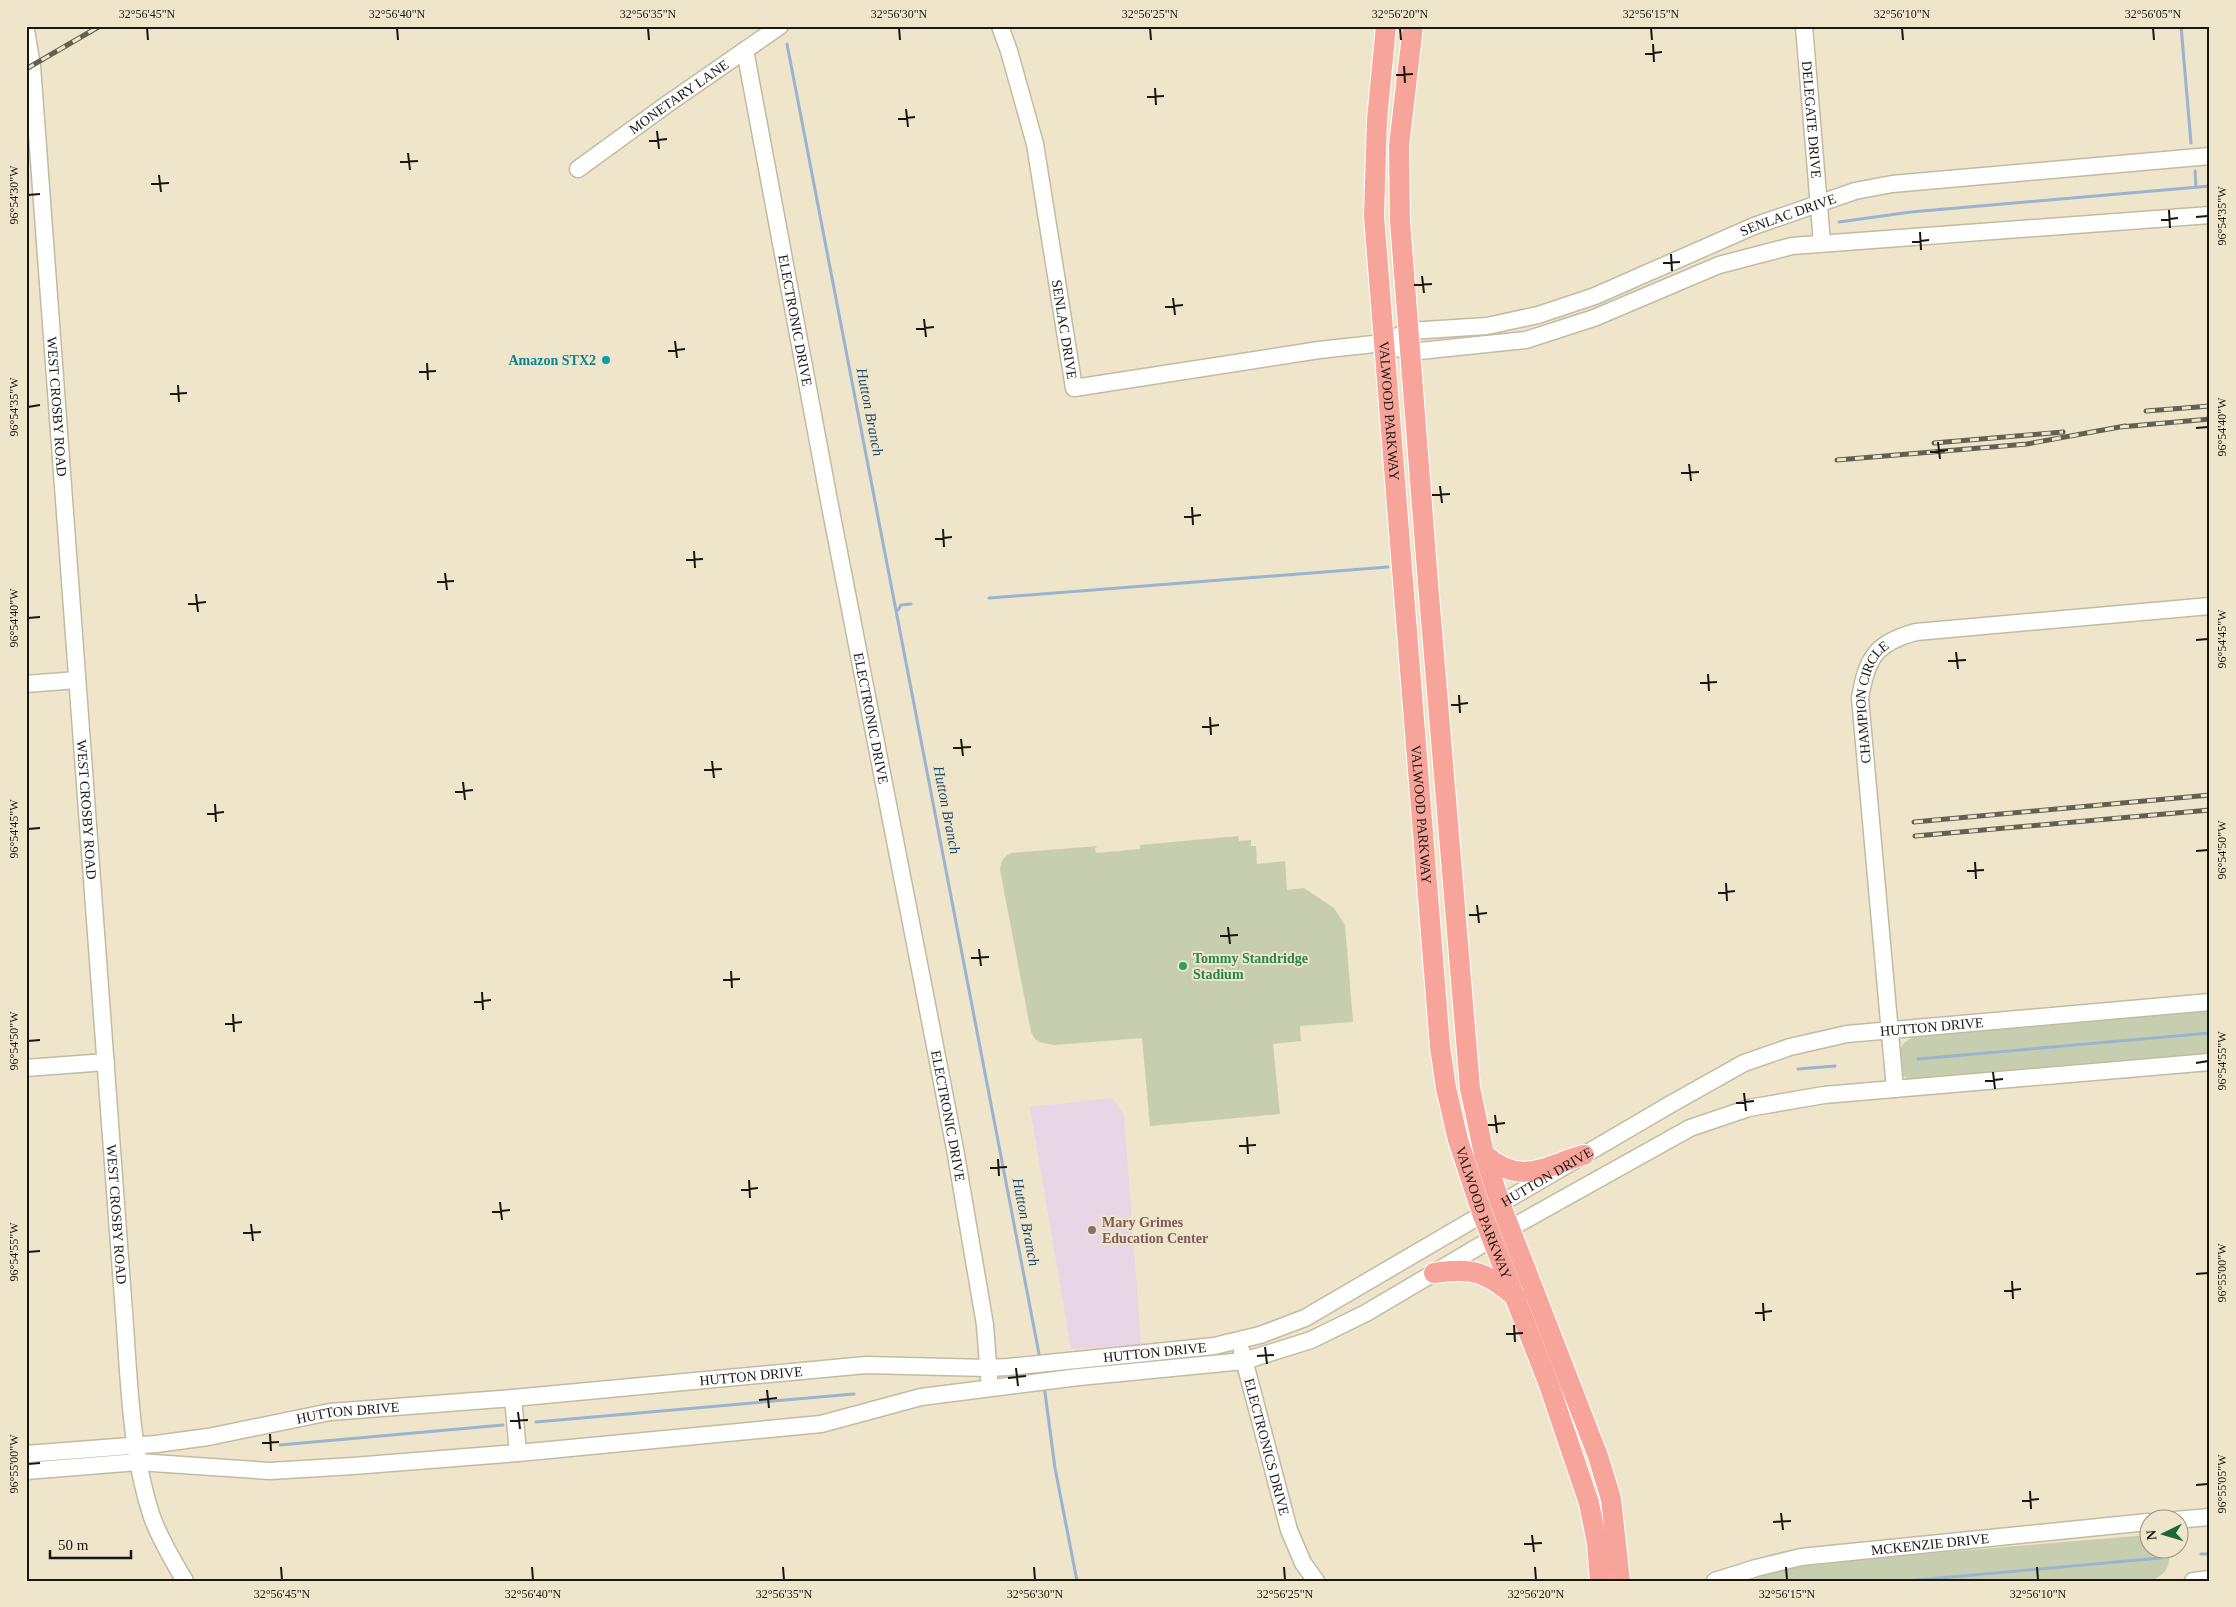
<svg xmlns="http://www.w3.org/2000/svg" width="2236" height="1607" viewBox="0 0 2236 1607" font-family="'Times New Roman',serif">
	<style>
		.education { fill: #e8d5e5 }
		.green { fill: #c7ceaf }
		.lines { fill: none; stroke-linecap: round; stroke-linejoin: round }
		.stream { stroke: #98b4ce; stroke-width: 3 }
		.minor-casing { stroke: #c3bba1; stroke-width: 19 }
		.major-casing { stroke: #fff; stroke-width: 22 }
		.minor { stroke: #fff; stroke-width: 16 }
		.major { stroke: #f7a49b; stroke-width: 20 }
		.rail-casing { stroke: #645f50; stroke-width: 5 }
		.rail { stroke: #eee5cb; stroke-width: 3; stroke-dasharray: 9; stroke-linecap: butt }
		.ticks { fill: none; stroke: #1a170e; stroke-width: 2 }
		.culture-dot { fill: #0f9aa8; stroke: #eee5cb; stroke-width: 2 }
		.leisure-dot { fill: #2e9e5b; stroke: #eee5cb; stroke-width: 2 }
		.education-dot { fill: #8d6e63; stroke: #eee5cb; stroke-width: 2 }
		.labels { text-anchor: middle; stroke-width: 4; stroke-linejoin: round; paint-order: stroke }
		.street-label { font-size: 14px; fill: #1a170e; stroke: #eee5cb }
		.culture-label { font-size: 14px; font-weight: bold; fill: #0d838f; stroke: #eee5cb; text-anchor: end }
		.leisure-label { font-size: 14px; font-weight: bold; fill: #27864d; stroke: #eee5cb; text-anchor: start }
		.education-label { font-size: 14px; font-weight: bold; fill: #785e54; stroke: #eee5cb; text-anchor: start }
		.water-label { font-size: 15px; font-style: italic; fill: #1d496d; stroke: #eee5cb }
		.neatline { fill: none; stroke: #1a170e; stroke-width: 2 }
		.ticks-label { font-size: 12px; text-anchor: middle; fill: #1a170e }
	</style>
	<rect width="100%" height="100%" fill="#eee5cb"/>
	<path class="education" d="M1112 1098 1124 1115 1141 1345 1071 1349 1030 1107Z"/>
	<path class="green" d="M1238 836 1239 841 1251 840V846H1256L1257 864 1285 861 1287 890 1304 888 1334 908 1345 925 1353 1022 1300 1026 1301 1041 1273 1044 1280 1114 1150 1126 1142 1038 1054 1045 1039 1042 1035 1039 1031 1032 1026 1006 1000 870C1001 861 1003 857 1011 853L1098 846 1095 848 1096 853 1140 849V845Z
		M2210 1011V1057L1913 1083 1901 1074C1899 1057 1895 1045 1914 1037Z
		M2147 1535H2148V1550H2167C2173 1565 2165 1575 2151 1581H1749L1775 1571 1806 1564Z"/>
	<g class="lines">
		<path class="stream" d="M2181 26 2191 143
			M787 44 1040 1359
			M2195 171 2196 187
			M1839 222 1911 212 2210 186
			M989 598 1388 567
			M898 610 901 605 911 604
			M1918 1059 2210 1033
			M1798 1069 1835 1066
			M1018 1376 1040 1374
			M1044 1385 1055 1468 1077 1581
			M536 1422 854 1394
			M280 1445 503 1425
			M2201 1554H2210
			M1907 1581 2160 1558"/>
		<g class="minor-casing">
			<g id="minor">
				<path id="s1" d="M1000 26 1009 51 1035 144 1074 388 1319 350 1383 343 1409 331 1487 326 1538 315 1595 296 1754 226 1855 191 1892 184 2210 156"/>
				<path id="s2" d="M1804 26 1822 243"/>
				<path id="s3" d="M26 30 32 66 123 1299C129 1371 129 1448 152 1517 160 1539 173 1561 185 1581"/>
				<path id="s4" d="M745 50 830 506 955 1149 985 1325 989 1378"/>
				<path id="s5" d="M578 169 666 105 780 26"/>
				<path d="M1383 343 1410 352 1526 340 1594 318 1719 265 1792 246 2210 215"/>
				<path d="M26 684 77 680"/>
				<path d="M26 1068 106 1062"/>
				<path id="s6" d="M1895 1089 1860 698C1867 658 1875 643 1916 632L2210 606"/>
				<path id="s7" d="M1242 1352 1289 1530 1303 1563 1316 1581"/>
				<path d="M513 1398 518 1453"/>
				<path id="s8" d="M26 1454 156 1444 208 1437 330 1412 513 1398 866 1365 988 1368 1008 1367 1214 1346 1260 1335 1305 1318 1671 1104 1744 1063 1790 1047 1847 1034 2210 1002"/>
				<path d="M26 1471 138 1462 270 1471 353 1466 518 1453 821 1424 921 1397 1079 1377 1244 1361 1311 1340 1366 1313 1493 1238 1690 1128 1749 1108 1824 1095 2210 1062"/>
				<path d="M2175 1520 2210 1517"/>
				<path id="s9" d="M1715 1581 1756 1568 1801 1557 2148 1522"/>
				<path d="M2193 1581 2210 1579"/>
			</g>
		</g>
		<g class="major-casing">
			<g id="major">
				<path id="s10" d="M1386 26 1377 120 1374 216 1440 1047 1446 1088 1458 1140 1482 1213 1548 1382 1589 1503 1597 1543 1600 1581"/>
				<path d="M1413 26 1399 146 1400 221 1428 583 1470 1088 1484 1154 1500 1203 1598 1456 1611 1499 1620 1581"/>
				<path d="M1484 1154C1521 1187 1544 1166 1584 1155"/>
				<path d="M1434 1273C1475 1267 1484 1272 1516 1297"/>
			</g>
		</g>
		<use href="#minor" class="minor"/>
		<use href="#major" class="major"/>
		<g class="rail-casing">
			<path id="rail" d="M26 69 100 26
				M2146 411 2210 406
				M2120 427 2210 419
				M1934 443 2063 432
				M1837 460 2027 444 2125 426
				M1914 822 2210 795
				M1915 836 2210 810"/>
		</g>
		<use href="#rail" class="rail"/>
	</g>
	<path class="ticks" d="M147 28 148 40M397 28 398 40M648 28 649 40M899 28 900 40M1150 28 1151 40M1400 28 1401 40M1651 28 1652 40M1902 28 1903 40M2153 28 2154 40M1653 44 1654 62M1645 54 1662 52M1404 66 1405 83M1396 75 1413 74M1155 88 1156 105M1147 97 1164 96M906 109 908 127M898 119 915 117M657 131 659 149M649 141 667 139M408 153 410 170M400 162 418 161M159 175 161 192M151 184 169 183M28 195 40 194M2169 210 2170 228M2196 217 2208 216M2161 220 2178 218M1920 232 1921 250M1912 242 1929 240M1671 254 1672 271M1663 263 1680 262M1422 276 1424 293M1414 285 1432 284M1173 298 1175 315M1165 307 1183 305M924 319 926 337M916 329 934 327M675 341 677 358M668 351 685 349M427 363 428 380M419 372 436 371M178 385 179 402M170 394 187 393M28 407 40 405M2196 428 2208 427M1938 442 1940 459M1930 452 1948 450M1689 464 1691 481M1681 473 1699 472M1440 486 1442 503M1432 495 1450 494M1192 507 1193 525M1184 517 1201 515M943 529 944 547M935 539 952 537M694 551 695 568M686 560 703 559M445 573 447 590M437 582 454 581M196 594 198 612M188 604 206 602M28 618 40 617M2196 640 2208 639M1956 652 1958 669M1948 661 1966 660M1708 674 1709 691M1700 683 1717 682M1459 695 1460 713M1451 705 1468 703M1210 717 1211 735M1202 727 1219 725M961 739 963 756M953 748 971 747M712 761 714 778M704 770 722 769M463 782 465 800M455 792 473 790M215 804 216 822M207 814 224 812M28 829 40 828M2196 851 2208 850M1975 862 1976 879M1967 871 1984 870M1726 883 1727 901M1718 893 1735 891M1477 905 1479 923M1469 915 1487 913M1228 927 1230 944M1220 936 1238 935M979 949 981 966M971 958 989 957M731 971 732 988M723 980 740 979M482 992 483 1010M474 1002 491 1000M233 1014 234 1032M225 1024 242 1022M28 1041 40 1040M2196 1063 2208 1061M1993 1072 1995 1089M1985 1081 2003 1079M1744 1093 1746 1111M1736 1103 1754 1101M1495 1115 1497 1133M1488 1125 1505 1123M1247 1137 1248 1154M1239 1146 1256 1145M998 1159 999 1176M990 1168 1007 1167M749 1180 750 1198M741 1190 758 1188M500 1202 502 1220M492 1212 510 1210M251 1224 253 1241M243 1233 261 1232M28 1252 40 1251M2196 1274 2208 1273M2012 1281 2013 1299M2004 1291 2021 1289M1763 1303 1764 1321M1755 1313 1772 1311M1514 1325 1515 1342M1506 1334 1523 1333M1265 1347 1267 1364M1257 1356 1274 1355M1016 1368 1018 1386M1008 1378 1026 1376M767 1390 769 1408M759 1400 777 1398M518 1412 520 1429M510 1421 528 1420M270 1434 271 1451M262 1443 279 1442M28 1464 40 1463M2196 1485 2208 1484M2030 1491 2031 1509M2022 1501 2039 1499M1781 1513 1783 1530M1773 1522 1791 1521M1532 1535 1534 1552M1524 1544 1542 1543M281 1567 282 1580M532 1567 533 1580M783 1567 784 1580M1034 1567 1035 1580M1284 1567 1285 1580M1535 1567 1536 1580M1786 1567 1787 1580M2037 1567 2038 1580"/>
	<circle class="culture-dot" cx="606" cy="360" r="5"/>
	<circle class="leisure-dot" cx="1183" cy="966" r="5"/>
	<circle class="education-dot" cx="1092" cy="1230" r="5"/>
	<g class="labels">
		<g class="street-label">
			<text dy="5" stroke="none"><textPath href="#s5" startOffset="124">MONETARY LANE</textPath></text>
			<text dy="5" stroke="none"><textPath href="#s2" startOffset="94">DELEGATE DRIVE</textPath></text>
			<text dy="5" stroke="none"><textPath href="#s1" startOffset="1111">SENLAC DRIVE</textPath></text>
			<text dy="5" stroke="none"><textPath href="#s4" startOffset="275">ELECTRONIC DRIVE</textPath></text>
			<text dy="5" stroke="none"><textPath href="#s1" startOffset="311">SENLAC DRIVE</textPath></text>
			<text dy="5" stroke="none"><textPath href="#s3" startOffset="378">WEST CROSBY ROAD</textPath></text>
			<text dy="5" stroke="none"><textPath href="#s10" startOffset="386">VALWOOD PARKWAY</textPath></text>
			<text dy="5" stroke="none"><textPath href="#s6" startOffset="391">CHAMPION CIRCLE</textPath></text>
			<text dy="5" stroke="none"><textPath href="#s4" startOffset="680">ELECTRONIC DRIVE</textPath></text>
			<text dy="5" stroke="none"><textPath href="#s3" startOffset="782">WEST CROSBY ROAD</textPath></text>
			<text dy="5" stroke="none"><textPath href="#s10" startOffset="791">VALWOOD PARKWAY</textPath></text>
			<text dy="5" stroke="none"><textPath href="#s8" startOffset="1990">HUTTON DRIVE</textPath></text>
			<text dy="5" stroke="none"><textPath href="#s4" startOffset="1085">ELECTRONIC DRIVE</textPath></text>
			<text dy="5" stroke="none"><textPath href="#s8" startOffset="1570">HUTTON DRIVE</textPath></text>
			<text dy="5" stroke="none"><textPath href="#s10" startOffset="1196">VALWOOD PARKWAY</textPath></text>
			<text dy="5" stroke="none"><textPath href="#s3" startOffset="1188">WEST CROSBY ROAD</textPath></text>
			<text dy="5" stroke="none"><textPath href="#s8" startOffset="1135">HUTTON DRIVE</textPath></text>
			<text dy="5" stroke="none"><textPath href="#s8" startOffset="730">HUTTON DRIVE</textPath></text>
			<text dy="5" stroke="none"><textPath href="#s8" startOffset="325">HUTTON DRIVE</textPath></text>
			<text dy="5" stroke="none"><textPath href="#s7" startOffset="98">ELECTRONICS DRIVE</textPath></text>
			<text dy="5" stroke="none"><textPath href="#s9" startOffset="219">MCKENZIE DRIVE</textPath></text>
		</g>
		<g class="culture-label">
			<text x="596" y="365">Amazon STX2</text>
		</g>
		<g class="leisure-label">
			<text x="1193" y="963">Tommy Standridge<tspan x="1193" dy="16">Stadium</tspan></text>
		</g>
		<g class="education-label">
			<text x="1102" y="1227">Mary Grimes<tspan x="1102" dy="16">Education Center</tspan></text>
		</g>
		<g class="water-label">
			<text transform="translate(870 412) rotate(79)" y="5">Hutton Branch</text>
			<text transform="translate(947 810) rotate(79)" y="5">Hutton Branch</text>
			<text transform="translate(1026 1222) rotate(79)" y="5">Hutton Branch</text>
		</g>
	</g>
	<rect width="2236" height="1607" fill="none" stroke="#eee5cb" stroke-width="55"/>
	<g transform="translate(2164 1534) rotate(265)"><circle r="24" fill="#eee5cb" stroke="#99937f"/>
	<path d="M0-4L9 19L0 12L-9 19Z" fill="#1c6837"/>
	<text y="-8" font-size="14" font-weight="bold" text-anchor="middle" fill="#1a170e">N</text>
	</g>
	<path d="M50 1550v8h81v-8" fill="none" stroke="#1a170e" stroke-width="2.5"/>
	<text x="58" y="1550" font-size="15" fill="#1a170e" stroke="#eee5cb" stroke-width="4" paint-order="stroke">50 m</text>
	<rect x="28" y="28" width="2180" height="1552" class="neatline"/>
	<g class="ticks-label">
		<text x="147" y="18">32°56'45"N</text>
		<text x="397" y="18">32°56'40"N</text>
		<text x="648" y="18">32°56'35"N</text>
		<text x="899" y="18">32°56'30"N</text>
		<text x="1150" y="18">32°56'25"N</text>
		<text x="1400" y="18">32°56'20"N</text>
		<text x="1651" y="18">32°56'15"N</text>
		<text x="1902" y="18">32°56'10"N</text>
		<text x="2153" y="18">32°56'05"N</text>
		<text transform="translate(14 195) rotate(-90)" y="4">96°54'30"W</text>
		<text transform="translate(2222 216) rotate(-90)" y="4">96°54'35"W</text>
		<text transform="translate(14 407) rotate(-90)" y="4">96°54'35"W</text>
		<text transform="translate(2222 427) rotate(-90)" y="4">96°54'40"W</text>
		<text transform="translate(14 618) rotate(-90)" y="4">96°54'40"W</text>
		<text transform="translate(2222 639) rotate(-90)" y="4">96°54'45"W</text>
		<text transform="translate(14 829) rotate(-90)" y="4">96°54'45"W</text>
		<text transform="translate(2222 850) rotate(-90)" y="4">96°54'50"W</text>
		<text transform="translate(14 1041) rotate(-90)" y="4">96°54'50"W</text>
		<text transform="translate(2222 1061) rotate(-90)" y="4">96°54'55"W</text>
		<text transform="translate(14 1252) rotate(-90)" y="4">96°54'55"W</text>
		<text transform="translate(2222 1273) rotate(-90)" y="4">96°55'00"W</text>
		<text transform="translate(14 1464) rotate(-90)" y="4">96°55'00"W</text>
		<text transform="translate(2222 1484) rotate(-90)" y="4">96°55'05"W</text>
		<text x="282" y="1598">32°56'45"N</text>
		<text x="533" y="1598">32°56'40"N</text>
		<text x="784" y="1598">32°56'35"N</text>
		<text x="1035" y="1598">32°56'30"N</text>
		<text x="1285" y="1598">32°56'25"N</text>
		<text x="1536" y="1598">32°56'20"N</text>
		<text x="1787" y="1598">32°56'15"N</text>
		<text x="2038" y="1598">32°56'10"N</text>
	</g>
</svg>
